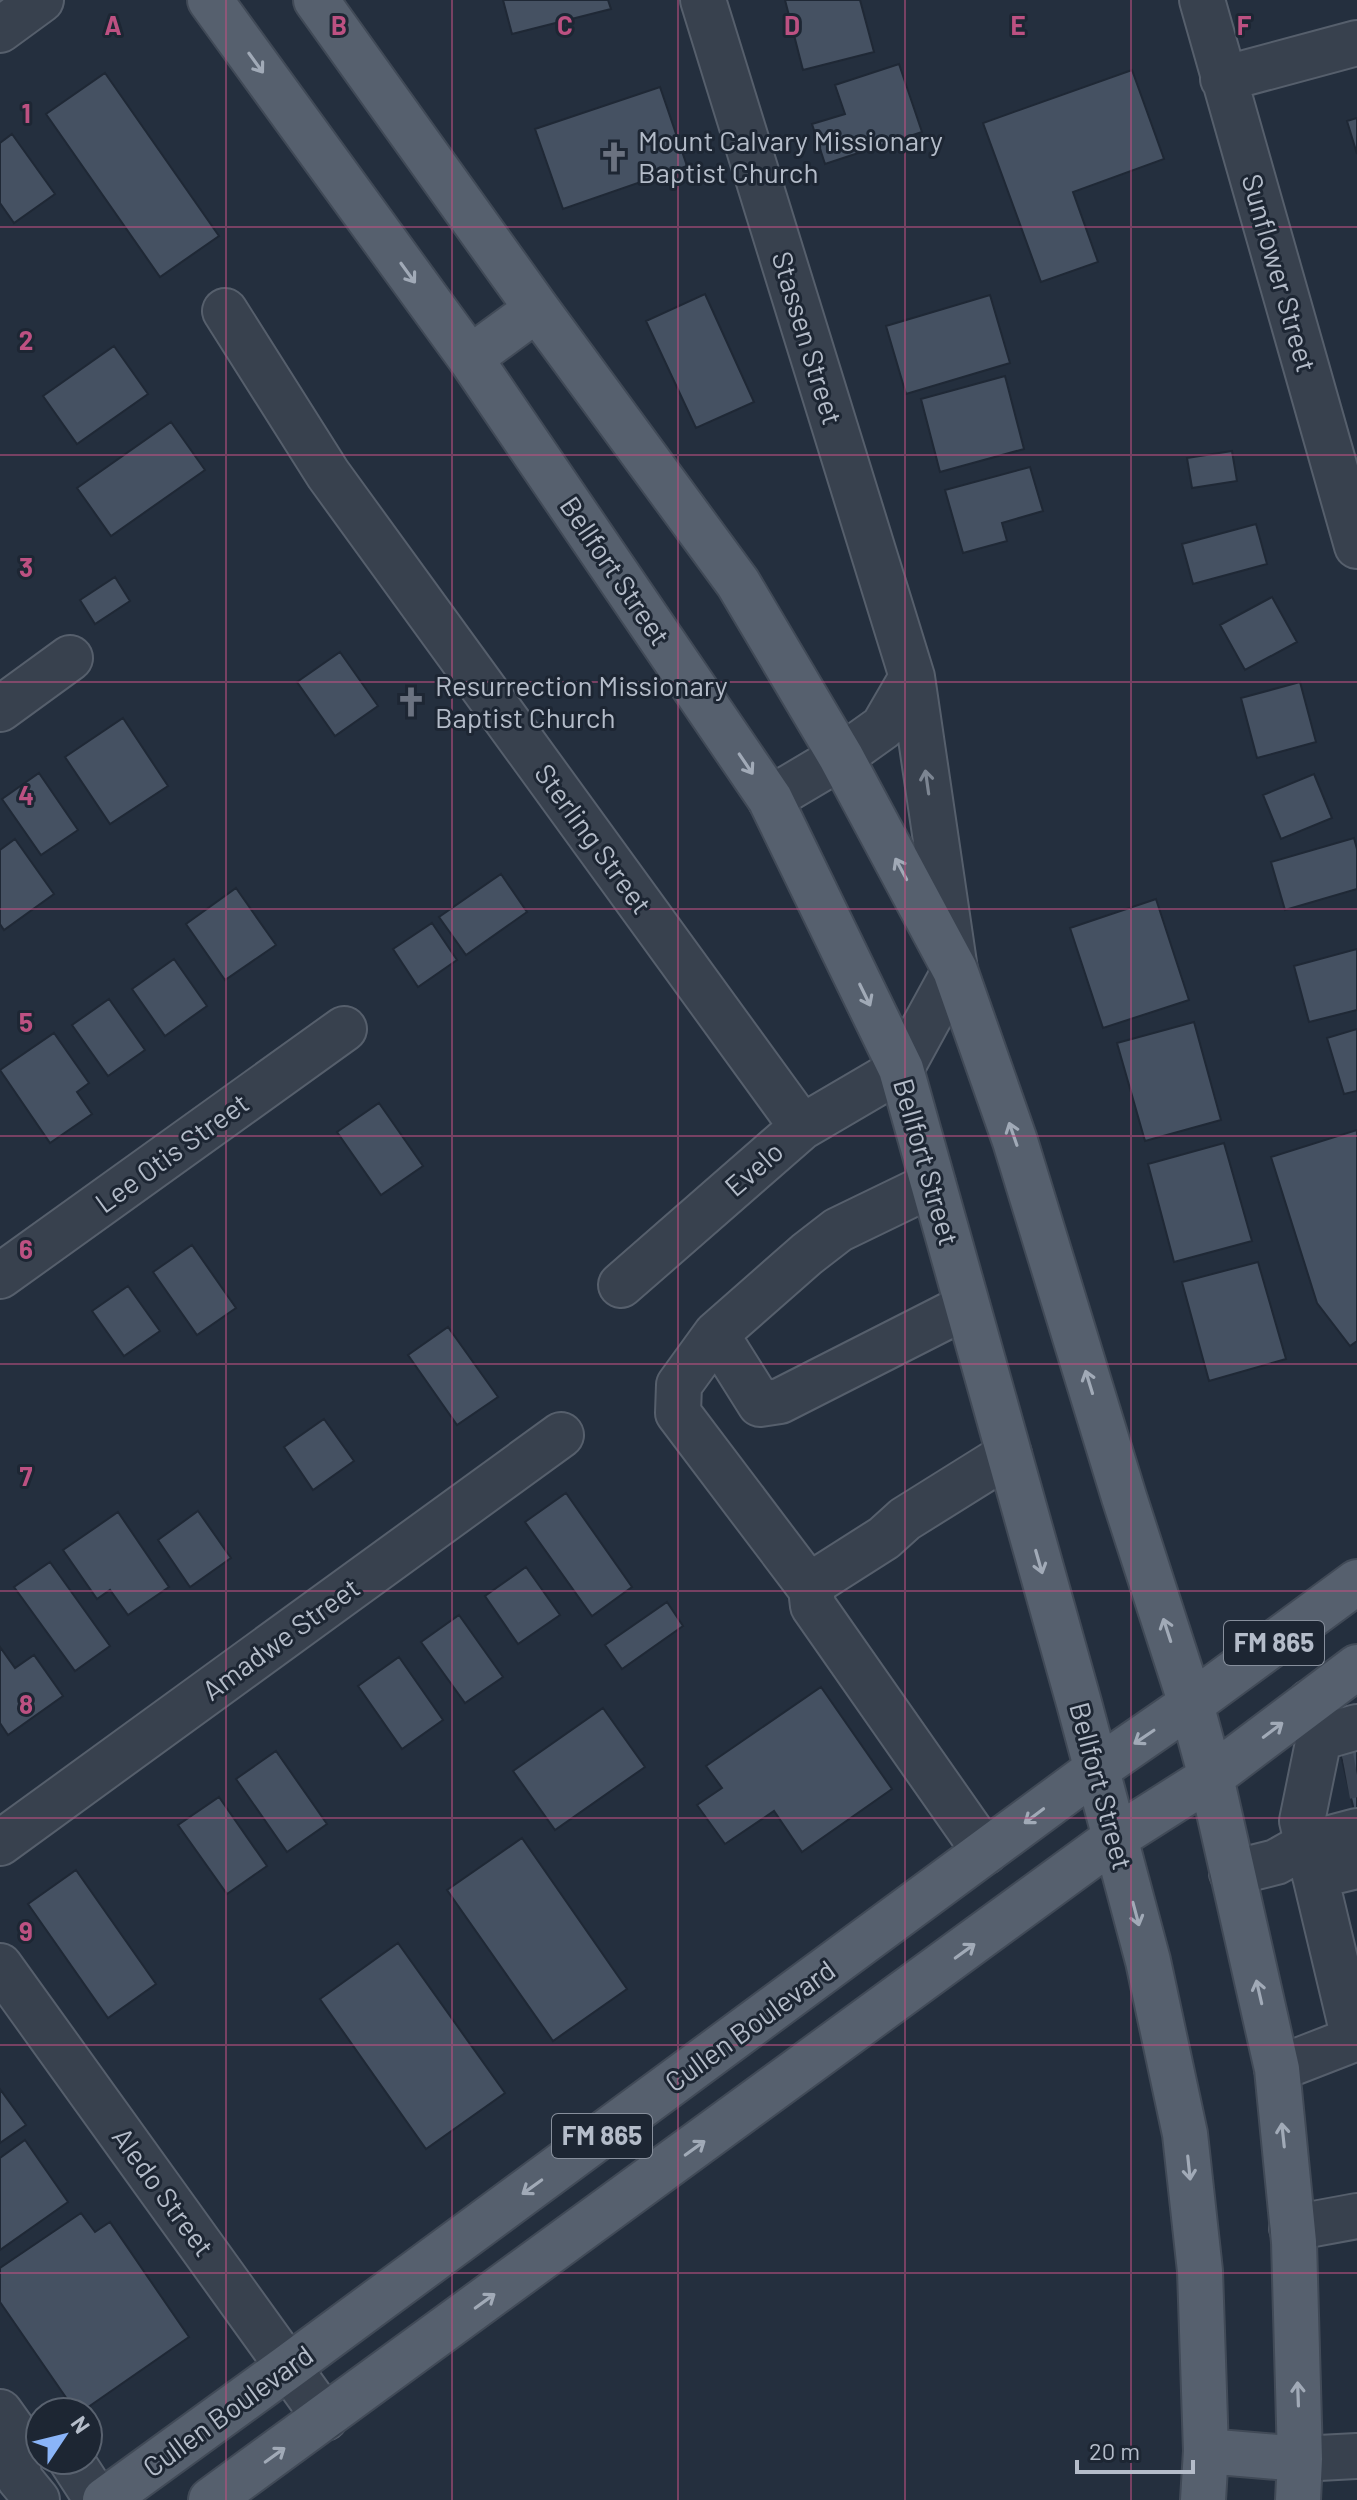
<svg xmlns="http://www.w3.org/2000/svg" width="1357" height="2500" viewBox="0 0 1357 2500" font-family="Barlow,sans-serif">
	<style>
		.building { fill: #455162; stroke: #1f2835; stroke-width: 2 }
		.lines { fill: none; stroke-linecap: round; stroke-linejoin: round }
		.minor-tunnel { stroke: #3a4453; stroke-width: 44; stroke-dasharray: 44 22; stroke-linecap: butt }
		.minor-casing { stroke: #565f6c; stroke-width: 48 }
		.major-casing { stroke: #414a57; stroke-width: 48 }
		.minor { stroke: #38414e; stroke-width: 44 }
		.major { stroke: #56606e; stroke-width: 44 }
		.oneway { stroke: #a1aab7 }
		.oneway2 { stroke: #7c8592 }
		.grid { fill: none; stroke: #bd5182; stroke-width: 2; stroke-opacity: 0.55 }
		.labels { text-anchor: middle; stroke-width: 6; stroke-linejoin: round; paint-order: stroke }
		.shield { fill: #1d2633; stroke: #878f9c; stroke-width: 2 }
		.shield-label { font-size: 26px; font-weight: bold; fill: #b4bcc9 }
		.poi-label { font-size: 28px; fill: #b4bcc9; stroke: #1d2633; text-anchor: start }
		.street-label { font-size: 28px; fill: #b4bcc9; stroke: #1d2633 }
		.grid-label { font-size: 26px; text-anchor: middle; font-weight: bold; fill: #bd5182; stroke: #1d2633; stroke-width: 6; stroke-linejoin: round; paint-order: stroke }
	</style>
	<rect width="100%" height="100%" fill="#242f3e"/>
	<path class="building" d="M503 0H608L611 9 512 34Z
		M785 0H860L874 52 803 70Z
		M899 64 922 132 825 164 812 124 845 114 835 85Z
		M1132 70 1164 159 1073 192 1098 262 1041 282 983 123Z
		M105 73 219 236 160 277 46 114Z
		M660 87 687 166 563 209 535 129Z
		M1357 118V154L1347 121Z
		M12 134 55 194 14 223 0 203V143Z
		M705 294 754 402 696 428 646 321Z
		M990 295 1010 363 906 394 886 326Z
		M114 346 148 394 77 444 43 396Z
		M1005 376 1024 449 940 472 921 399Z
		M171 422 205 470 111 536 77 488Z
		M1232 451 1237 481 1192 488 1187 458Z
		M1030 467 1043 511 1002 523 1007 541 963 553 945 490Z
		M1256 524 1267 564 1193 584 1182 544Z
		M115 577 130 601 95 624 80 600Z
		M1272 597 1297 642 1245 670 1220 625Z
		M340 652 378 706 335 736 297 682Z
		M1300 682 1316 742 1257 758 1241 698Z
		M123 718 168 786 110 824 65 757Z
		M39 773 78 830 41 855 2 799Z
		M1314 774 1332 818 1281 839 1263 795Z
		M1354 838 1357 849V889L1285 910 1271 862Z
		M15 839 54 894 4 930 0 924V850Z
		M501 874 527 912 466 955 439 917Z
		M236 888 276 945 225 980 186 924Z
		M1156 899 1189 1000 1103 1028 1070 928Z
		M432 923 457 960 418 987 393 949Z
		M1357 949V1010L1309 1022 1294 966Z
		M174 959 207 1006 165 1036 132 989Z
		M109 999 145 1050 108 1076 72 1025Z
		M1194 1022 1221 1120 1145 1141 1117 1043Z
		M1357 1029V1091L1344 1094 1327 1038Z
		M54 1033 89 1083 77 1092 92 1114 50 1143 0 1070Z
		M379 1103 423 1166 381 1195 337 1132Z
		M1357 1130V1341L1350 1346 1317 1303 1271 1157Z
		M1224 1143 1252 1241 1174 1262 1148 1164Z
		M192 1245 236 1308 197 1335 153 1272Z
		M1258 1262 1286 1359 1209 1381 1182 1282Z
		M128 1286 160 1331 124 1356 92 1311Z
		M448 1327 498 1397 457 1425 408 1355Z
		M324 1419 354 1461 313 1490 284 1447Z
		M566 1493 632 1587 592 1616 525 1522Z
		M198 1511 231 1558 190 1587 158 1540Z
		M118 1512 169 1587 128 1615 110 1590 97 1599 63 1550Z
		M50 1562 110 1646 75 1671 14 1587Z
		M526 1567 560 1615 518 1644 485 1596Z
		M667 1602 683 1626 622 1669 605 1645Z
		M459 1615 503 1677 465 1703 421 1642Z
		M0 1647 15 1668 34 1655 63 1696 8 1735 0 1723Z
		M399 1657 443 1720 402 1749 358 1686Z
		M821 1687 892 1789 802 1852 774 1811 725 1844 697 1805 722 1788 706 1766Z
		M603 1708 645 1767 555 1830 513 1771Z
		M1357 1742V1823L1339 1747Z
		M276 1751 327 1824 287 1852 236 1779Z
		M219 1797 267 1866 227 1894 178 1825Z
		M522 1838 627 1989 553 2041 447 1890Z
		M76 1870 156 1984 108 2018 28 1904Z
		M398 1943 505 2093 426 2149 320 1999Z
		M0 2089 26 2125 0 2143Z
		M25 2140 68 2202 0 2250V2158Z
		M81 2213 95 2232 110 2222 189 2337 81 2412H76L0 2302V2268Z"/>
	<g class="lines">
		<path class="minor-tunnel" d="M1346 1777 1357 1775"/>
		<g class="minor-casing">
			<path id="minor" d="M1202 0 1357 546
				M0 30 41 0
				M1223 79 1357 43
				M225 311 328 474 802 1127
				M0 709 70 658
				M770 799 841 757 883 727 912 677
				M933 1184 838 1230 807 1254 716 1334 760 1404 780 1401 967 1306
				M0 1276 344 1029
				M621 1285 802 1127 901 1069 955 970 912 677 703 0
				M716 1334 679 1385 678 1413 811 1589
				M1310 1702 1319 1738 1302 1821 1354 2039
				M1319 1738 1357 1727
				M0 1843 561 1435
				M985 1852 813 1606 811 1589 818 1580 884 1538 905 1519 1009 1454
				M1232 1873 1276 1862 1308 1844 1357 1831
				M1315 1876 1357 1866
				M0 1966 325 2418
				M1277 2069 1357 2038
				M1292 2228 1357 2216
				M0 2412 15 2433 19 2478 37 2500
				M1300 2459 1357 2456
				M71 2460 97 2500"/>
		</g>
		<g class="major-casing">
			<path id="major" d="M210 0 470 358 770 799 901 1069 1079 1703 1148 1961 1185 2134 1200 2271 1206 2451 1203 2500
				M316 0 537 309 738 583 841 757 955 970 1015 1141 1124 1497 1191 1704 1211 1777 1277 2069 1294 2242 1300 2459 1298 2500
				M470 358 537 309
				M1206 2451 1300 2459
				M105 2500 288 2367 1097 1769 1191 1704 1357 1582
				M211 2500 1115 1838 1211 1777 1357 1667"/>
		</g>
		<use href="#minor" class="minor"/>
		<use href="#major" class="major"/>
	</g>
	<defs><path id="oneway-shaft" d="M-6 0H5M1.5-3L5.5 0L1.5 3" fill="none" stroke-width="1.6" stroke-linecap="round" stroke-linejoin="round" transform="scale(2)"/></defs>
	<g class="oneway">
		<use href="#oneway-shaft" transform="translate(256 63) rotate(54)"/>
		<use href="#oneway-shaft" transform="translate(408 273) rotate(54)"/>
		<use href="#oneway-shaft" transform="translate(746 764) rotate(56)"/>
		<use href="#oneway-shaft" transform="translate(901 869) rotate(-118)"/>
		<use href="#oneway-shaft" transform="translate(865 995) rotate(64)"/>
		<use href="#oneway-shaft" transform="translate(1013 1134) rotate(-109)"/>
		<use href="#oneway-shaft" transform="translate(1089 1382) rotate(-107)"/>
		<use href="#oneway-shaft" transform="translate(1039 1562) rotate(74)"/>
		<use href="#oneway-shaft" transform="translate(1167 1630) rotate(-108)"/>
		<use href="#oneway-shaft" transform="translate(1273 1730) rotate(-37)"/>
		<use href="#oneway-shaft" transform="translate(1144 1737) rotate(146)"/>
		<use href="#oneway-shaft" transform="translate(1034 1816) rotate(143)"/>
		<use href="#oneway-shaft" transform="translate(1136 1914) rotate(75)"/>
		<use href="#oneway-shaft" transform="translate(965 1951) rotate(-36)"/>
		<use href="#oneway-shaft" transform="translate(1259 1992) rotate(-103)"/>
		<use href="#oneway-shaft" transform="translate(1283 2135) rotate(-96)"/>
		<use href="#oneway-shaft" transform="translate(695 2148) rotate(-36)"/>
		<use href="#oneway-shaft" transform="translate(1189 2168) rotate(84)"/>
		<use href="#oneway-shaft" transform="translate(532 2187) rotate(144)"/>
		<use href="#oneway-shaft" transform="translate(485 2301) rotate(-36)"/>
		<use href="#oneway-shaft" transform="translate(1298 2394) rotate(-92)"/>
		<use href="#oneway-shaft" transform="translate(275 2455) rotate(-36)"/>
	</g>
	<use class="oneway2" href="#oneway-shaft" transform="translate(927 782) rotate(-98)"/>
	<path class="grid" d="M226 0V2500M452 0V2500M678 0V2500M905 0V2500M1131 0V2500M0 227H1357M0 455H1357M0 682H1357M0 909H1357M0 1136H1357M0 1364H1357M0 1591H1357M0 1818H1357M0 2045H1357M0 2273H1357"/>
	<defs>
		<g id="church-bare" transform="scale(2.4)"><path d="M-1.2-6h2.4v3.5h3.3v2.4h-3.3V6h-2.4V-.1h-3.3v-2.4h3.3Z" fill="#6b7280" stroke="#1d2633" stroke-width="2.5" paint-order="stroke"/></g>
	</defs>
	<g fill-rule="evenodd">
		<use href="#church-bare" x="614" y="157"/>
		<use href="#church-bare" x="411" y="702"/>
	</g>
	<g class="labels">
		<g class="shield">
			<rect x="1224" y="1621" width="100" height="44" rx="6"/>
			<rect x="552" y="2114" width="100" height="44" rx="6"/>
		</g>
		<g class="shield-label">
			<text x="1274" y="1652">FM 865</text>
			<text x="602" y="2145">FM 865</text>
		</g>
		<g class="poi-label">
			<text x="638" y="151">Mount Calvary Missionary<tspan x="638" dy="32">Baptist Church</tspan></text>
			<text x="435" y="696">Resurrection Missionary<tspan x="435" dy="32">Baptist Church</tspan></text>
		</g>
		<g class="street-label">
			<text transform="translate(1279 273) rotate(74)" y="10">Sunflower Street</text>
			<text transform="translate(807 338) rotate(73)" y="10">Stassen Street</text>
			<text transform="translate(615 571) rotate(56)" y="10">Bellfort Street</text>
			<text transform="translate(593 839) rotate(54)" y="10">Sterling Street</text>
			<text transform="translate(172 1153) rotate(-36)" y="10">Lee Otis Street</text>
			<text transform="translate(926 1162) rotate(74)" y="10">Bellfort Street</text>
			<text transform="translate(754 1169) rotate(-41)" y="10">Evelo</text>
			<text transform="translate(281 1639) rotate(-36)" y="10">Amadwe Street</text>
			<text transform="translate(1101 1786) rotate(75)" y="10">Bellfort Street</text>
			<text transform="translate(750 2026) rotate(-36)" y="10">Cullen Boulevard</text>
			<text transform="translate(163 2192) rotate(54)" y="10">Aledo Street</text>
			<text transform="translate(228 2411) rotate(-36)" y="10">Cullen Boulevard</text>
		</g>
	</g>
	<g class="grid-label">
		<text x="113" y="35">A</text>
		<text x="339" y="35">B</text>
		<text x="565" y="35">C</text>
		<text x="792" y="35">D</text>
		<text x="1018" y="35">E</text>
		<text x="1244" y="35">F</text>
		<text x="26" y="123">1</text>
		<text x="26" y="350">2</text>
		<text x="26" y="577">3</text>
		<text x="26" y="805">4</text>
		<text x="26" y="1032">5</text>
		<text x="26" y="1259">6</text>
		<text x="26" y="1486">7</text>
		<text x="26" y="1714">8</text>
		<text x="26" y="1941">9</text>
	</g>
	<g transform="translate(64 2436) rotate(55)"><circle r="38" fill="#1d2633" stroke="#59626f" stroke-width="2"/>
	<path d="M0-6L14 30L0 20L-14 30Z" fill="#8ab4f8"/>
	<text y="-12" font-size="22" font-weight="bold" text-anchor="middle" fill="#b4bcc9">N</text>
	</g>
	<path d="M1077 2460v12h116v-12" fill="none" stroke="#b4bcc9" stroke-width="4"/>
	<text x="1089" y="2460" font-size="24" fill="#b4bcc9" stroke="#1d2633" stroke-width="6" paint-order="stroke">20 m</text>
</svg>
